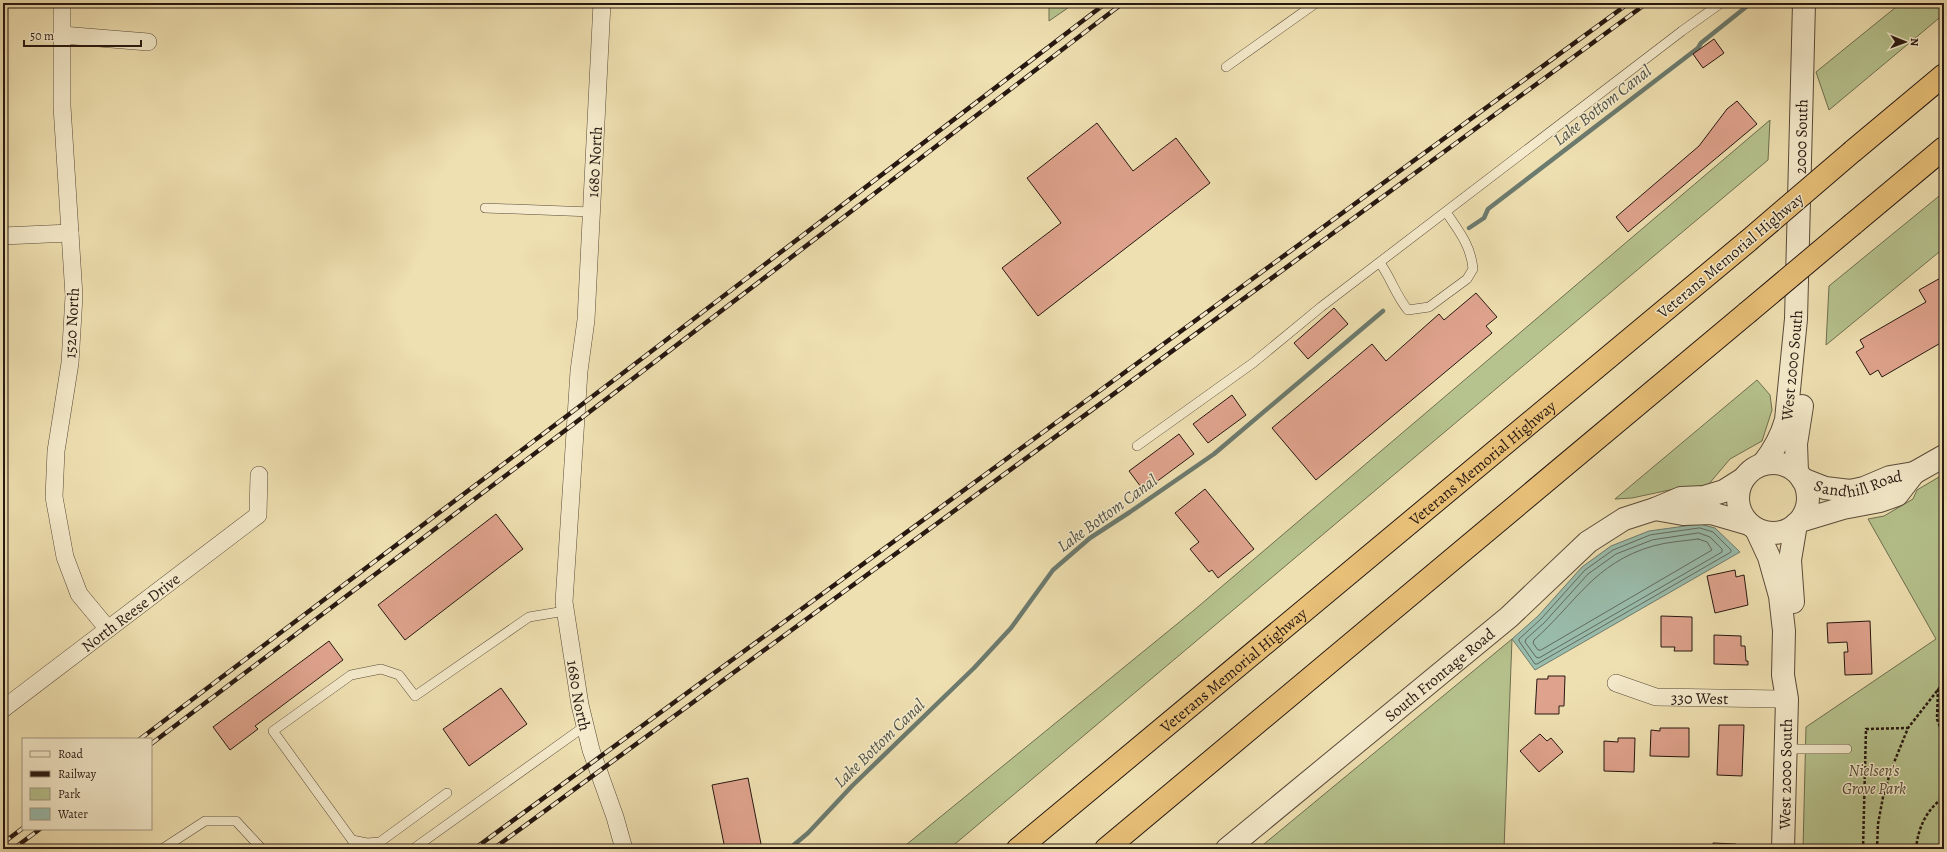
<svg xmlns="http://www.w3.org/2000/svg" width="1947" height="852" viewBox="0 0 1947 852" font-family="Alegreya,serif">
	<style>
		.green { fill: #b6c38e; stroke: #6e6e50 }
		.water { fill: #9abdad; stroke: #6c7b6f }
		.lines { fill: none; stroke-linecap: round; stroke-linejoin: round }
		.shore { stroke: #606a5f; stroke-width: 1 }
		.stream { stroke: #6c7b6f; stroke-width: 4.5 }
		.building { fill: #dfa38d; stroke: #271811 }
		.service-casing { stroke: #594a39; stroke-width: 10 }
		.minor-casing { stroke: #594a39; stroke-width: 18 }
		.tertiary-casing { stroke: #594a39; stroke-width: 24 }
		.motorway-casing { stroke: #271811; stroke-width: 24 }
		.path { stroke: #271811; stroke-width: 2.5; stroke-dasharray: 3 2; stroke-linecap: butt }
		.service { stroke: #f5ebcc; stroke-width: 9 }
		.minor { stroke: #f5ebcc; stroke-width: 17 }
		.tertiary { stroke: #f5ebcc; stroke-width: 22 }
		.motorway { stroke: #e8c078; stroke-width: 22 }
		.rail-casing { stroke: #271811; stroke-width: 4.5 }
		.rail { stroke: #f5ebcc; stroke-width: 3; stroke-dasharray: 9; stroke-linecap: butt }
		.motorway-bridge-casing { stroke: #271811; stroke-width: 24; stroke-linecap: butt }
		.motorway-bridge { stroke: #e8c078; stroke-width: 22 }
		.labels { text-anchor: middle; stroke-width: 3; stroke-linejoin: round; paint-order: stroke }
		.street-label { font-size: 16px; fill: #271811; stroke: #f5ebcc }
		.park-label { font-size: 16px; font-style: italic; fill: #524b36; stroke: #f5ebcc }
		.water-label { font-size: 17px; font-style: italic; fill: #4f5248; stroke: #f5ebcc }
	</style>
	<rect width="100%" height="100%" fill="#efe0b1"/>
	<filter id="stains"><feTurbulence type="fractalNoise" baseFrequency=".005" numOctaves="4"/><feColorMatrix values="0 0 0 0 .2 0 0 0 0 .09 0 0 0 0 .02 0 0 0 .5 -.17"/></filter>
	<radialGradient id="worn" r=".72"><stop offset=".6" stop-color="#630" stop-opacity="0"/><stop offset="1" stop-color="#630" stop-opacity=".3"/></radialGradient>
	<path class="green" d="M1049 3H1075L1049 21Z
		M1901 3H1944V14L1829 110 1816 72Z
		M1770 120 1768 160 949 849H901L1193 611Z
		M1944 192V248L1826 345 1829 286Z
		M1757 380 1770 395 1772 410 1762 441 1730 459 1708 485 1674 489 1632 498 1615 499Z
		M1944 474V849H1803L1806 727 1936 639 1868 519 1884 516 1913 499 1917 490Z
		M1512 639 1504 849H1258Z"/>
	<path class="water" d="M1700 524 1715 528 1740 552 1535 670 1512 639 1538 616 1582 567 1611 546 1649 531Z"/>
	<g class="lines">
		<path class="shore" d="M1700 528 1713 532 1731 550V552L1537 664H1535L1519 641V639L1541 619 1585 570 1613 550 1650 535Z
			M1699 533 1710 537 1722 549V552L1539 658 1536 657 1525 642 1526 639 1544 623 1588 574 1616 554 1652 540Z
			M1698 539 1707 542 1712 550 1541 650H1538L1533 643 1534 640C1576 603 1594 563 1653 546 1667 542 1684 541 1698 539Z"/>
		<path class="stream" d="M1469 228 1484 218 1488 209 1698 48 1701 43 1751 3
			M789 849 808 833 852 786 974 668 1011 628 1053 570 1090 538 1130 512 1214 454 1383 311"/>
	</g>
	<path class="building" d="M1714 39 1724 53 1703 68 1693 54Z
		M1737 101 1757 124 1628 232 1616 217 1699 146 1727 109Z
		M1097 123 1133 171 1176 138 1210 183 1038 316 1002 268 1061 223 1027 178Z
		M1944 276V341L1882 377 1878 370 1870 375 1856 352 1864 347 1860 340 1926 302 1919 290Z
		M1476 293 1497 317 1486 326 1492 333 1316 480 1272 428 1372 344 1386 361 1439 314 1444 320Z
		M1334 308 1348 324 1308 359 1294 343Z
		M1232 395 1246 415 1208 443 1193 424Z
		M1179 434 1194 454 1144 491 1129 471Z
		M1205 489 1254 549 1218 578 1212 570 1209 572 1190 549 1199 542 1175 513Z
		M496 514 523 549 405 640 378 605Z
		M1735 570 1736 577 1744 575 1748 605 1715 613 1707 576Z
		M1661 616 1692 617V651H1674L1675 647H1661Z
		M1870 621 1872 674 1845 675 1844 652H1848L1847 642 1828 643 1827 623Z
		M1714 635 1741 636V646H1745L1746 661H1748V665L1714 664Z
		M329 641 343 660 255 726 258 729 230 750 213 727Z
		M1548 676H1565L1564 706H1559V714H1535L1537 679H1548Z
		M501 688 527 724 469 766 443 729Z
		M1719 725H1744L1742 776 1717 775Z
		M1660 728H1689V757L1650 756 1651 730 1660 731Z
		M1540 734 1547 741 1551 738 1563 752 1539 772 1520 751Z
		M1618 738H1635L1634 772 1604 771V741L1618 742Z
		M748 778 762 849H725L712 785Z
		M1713 843 1736 844 1735 849H1713Z"/>
	<g class="lines">
		<g class="service-casing">
			<path id="service" d="M1226 67 1316 3
				M485 208 592 212
				M1380 263C1391 278 1396 296 1408 310L1429 307 1467 279 1473 269C1471 246 1459 231 1446 212
				M1137 446 1253 363 1321 307 1682 31 1721 3
				M1785 749H1847
				M447 793 380 842 367 843 352 840 273 731 351 675 381 669 399 675 415 696 529 617 565 611
				M162 849 205 821H236L262 849
				M413 849 585 726"/>
		</g>
		<g class="minor-casing">
			<g id="minor">
				<path d="M62 3V106L74 296 70 363 56 451 54 497 65 557 79 594 108 629"/>
				<path id="s1" d="M602 3 586 320 579 371 564 602 580 705 591 750 615 817 624 849"/>
				<path d="M62 35 148 42"/>
				<path d="M3 236 70 233"/>
				<path id="s2" d="M1616 683 1656 697 1787 699"/>
				<path id="s3" d="M3 709 258 515 259 475"/>
			</g>
		</g>
		<g class="tertiary-casing">
			<g id="tertiary">
				<circle cx="1773" cy="498" r="35"/>
				<path id="s4" d="M1763 464C1774 450 1781 438 1786 420L1796 319 1804 3"/>
				<path d="M1797 472 1796 444 1802 406"/>
				<path id="s5" d="M1802 479 1825 488 1850 491 1864 488 1890 477 1914 473 1944 456"/>
				<path d="M1655 509 1683 514 1711 513 1749 524"/>
				<path d="M1800 521 1843 508 1880 501 1897 495 1914 473"/>
				<path d="M1756 529 1769 557 1780 596 1784 631 1783 675 1787 699 1783 849"/>
				<path d="M1793 602 1790 560 1796 524"/>
				<path id="s6" d="M1227 849 1509 617 1588 542 1624 519 1655 509 1681 498 1704 497 1724 491 1743 479"/>
			</g>
		</g>
		<g class="motorway-casing">
			<g id="motorway">
				<path d="M1853 151 1944 75"/>
				<path d="M1853 224 1944 148"/>
				<path id="s7" d="M1018 849 1748 241"/>
				<path d="M1106 849 1747 313"/>
			</g>
		</g>
		<path class="path" d="M1938 689 1937 719 1944 738
			M1937 711H1944
			M1809 848 1830 849
			M1863 849 1866 729 1908 728
			M1877 849 1878 824 1883 797 1891 770 1908 728 1944 682
			M1916 849C1918 828 1926 810 1944 797"/>
		<use href="#service" class="service"/>
		<use href="#minor" class="minor"/>
		<use href="#tertiary" class="tertiary"/>
		<use href="#motorway" class="motorway"/>
		<g class="rail-casing">
			<path id="rail" d="M140 739 576 409 1106 3
				M151 744 575 423 1123 3
				M3 843 23 828
				M13 849 40 829
				M474 849 1629 3
				M493 849 1647 3"/>
		</g>
		<use href="#rail" class="rail"/>
		<g class="motorway-bridge-casing">
			<path id="motorway-bridge" d="M1748 241 1853 151
				M1747 313 1853 224"/>
		</g>
		<use href="#motorway-bridge" class="motorway-bridge"/>
	</g>
	<g class="labels">
		<g class="street-label">
			<text dy="6" stroke="none"><textPath href="#s4" startOffset="334">2000 South</textPath></text>
			<text transform="translate(594 162) rotate(-87)" y="6">1680 North</text>
			<text transform="translate(1730 255) rotate(-40)" y="6">Veterans Memorial Highway</text>
			<text transform="translate(71 323) rotate(-87)" y="6">1520 North</text>
			<text dy="6" stroke="none"><textPath href="#s4" startOffset="105">West 2000 South</textPath></text>
			<text dy="6" stroke="none"><textPath href="#s7" startOffset="604">Veterans Memorial Highway</textPath></text>
			<text dy="6" stroke="none"><textPath href="#s5" startOffset="59">Sandhill Road</textPath></text>
			<text dy="6" stroke="none"><textPath href="#s3" startOffset="160">North Reese Drive</textPath></text>
			<text dy="6" stroke="none"><textPath href="#s7" startOffset="280">Veterans Memorial Highway</textPath></text>
			<text dy="6" stroke="none"><textPath href="#s6" startOffset="275">South Frontage Road</textPath></text>
			<text dy="6" stroke="none"><textPath href="#s1" startOffset="695">1680 North</textPath></text>
			<text dy="6" stroke="none"><textPath href="#s2" startOffset="86">330 West</textPath></text>
			<text transform="translate(1785 774) rotate(-89)" y="6">West 2000 South</text>
		</g>
		<g class="park-label">
			<text x="1874" y="776">Nielsen's<tspan x="1874" dy="18">Grove Park</tspan></text>
		</g>
		<g class="water-label">
			<text transform="translate(1602 105) rotate(-38)" y="6">Lake Bottom Canal</text>
			<text transform="translate(1107 513) rotate(-36)" y="6">Lake Bottom Canal</text>
			<text transform="translate(879 743) rotate(-44)" y="6">Lake Bottom Canal</text>
		</g>
	</g>
	<rect width="1947" height="852" fill="none" stroke="#efe0b1" stroke-width="16"/>
	<rect x="4" y="4" width="1939" height="844" fill="none" stroke="#271811" stroke-width="2"/>
	<rect x="8" y="8" width="1931" height="836" fill="none" stroke="#271811"/>
	<rect x="22" y="738" width="130" height="92" fill="#f5ebcc" stroke="#a39781"/>
	<rect x="30" y="751" width="20" height="6" fill="#f5ebcc" stroke="#a39781"/>
	<text x="58" y="758" font-size="12" fill="#271811">Road</text>
	<rect x="30" y="771" width="20" height="6" fill="#271811" stroke="#a39781"/>
	<text x="58" y="778" font-size="12" fill="#271811">Railway</text>
	<rect x="30" y="788" width="20" height="12" fill="#b6c38e" stroke="#a39781"/>
	<text x="58" y="798" font-size="12" fill="#271811">Park</text>
	<rect x="30" y="808" width="20" height="12" fill="#9abdad" stroke="#a39781"/>
	<text x="58" y="818" font-size="12" fill="#271811">Water</text>
	<g transform="translate(1905 42) rotate(91)" stroke="#f5ebcc" stroke-width="3" paint-order="stroke">
	<path d="M0-3L7 15L0 10L-7 15Z" fill="#271811"/>
	<text y="-6" font-size="11" font-weight="bold" text-anchor="middle" fill="#271811">N</text>
	</g>
	<path d="M24 40v6h117v-6" fill="none" stroke="#271811" stroke-width="2"/>
	<text x="30" y="40" font-size="12" fill="#271811" stroke="#f5ebcc" stroke-width="3" paint-order="stroke">50 m</text>
	<rect width="100%" height="100%" filter="url(#stains)"/>
	<rect width="100%" height="100%" fill="url(#worn)"/>
</svg>
